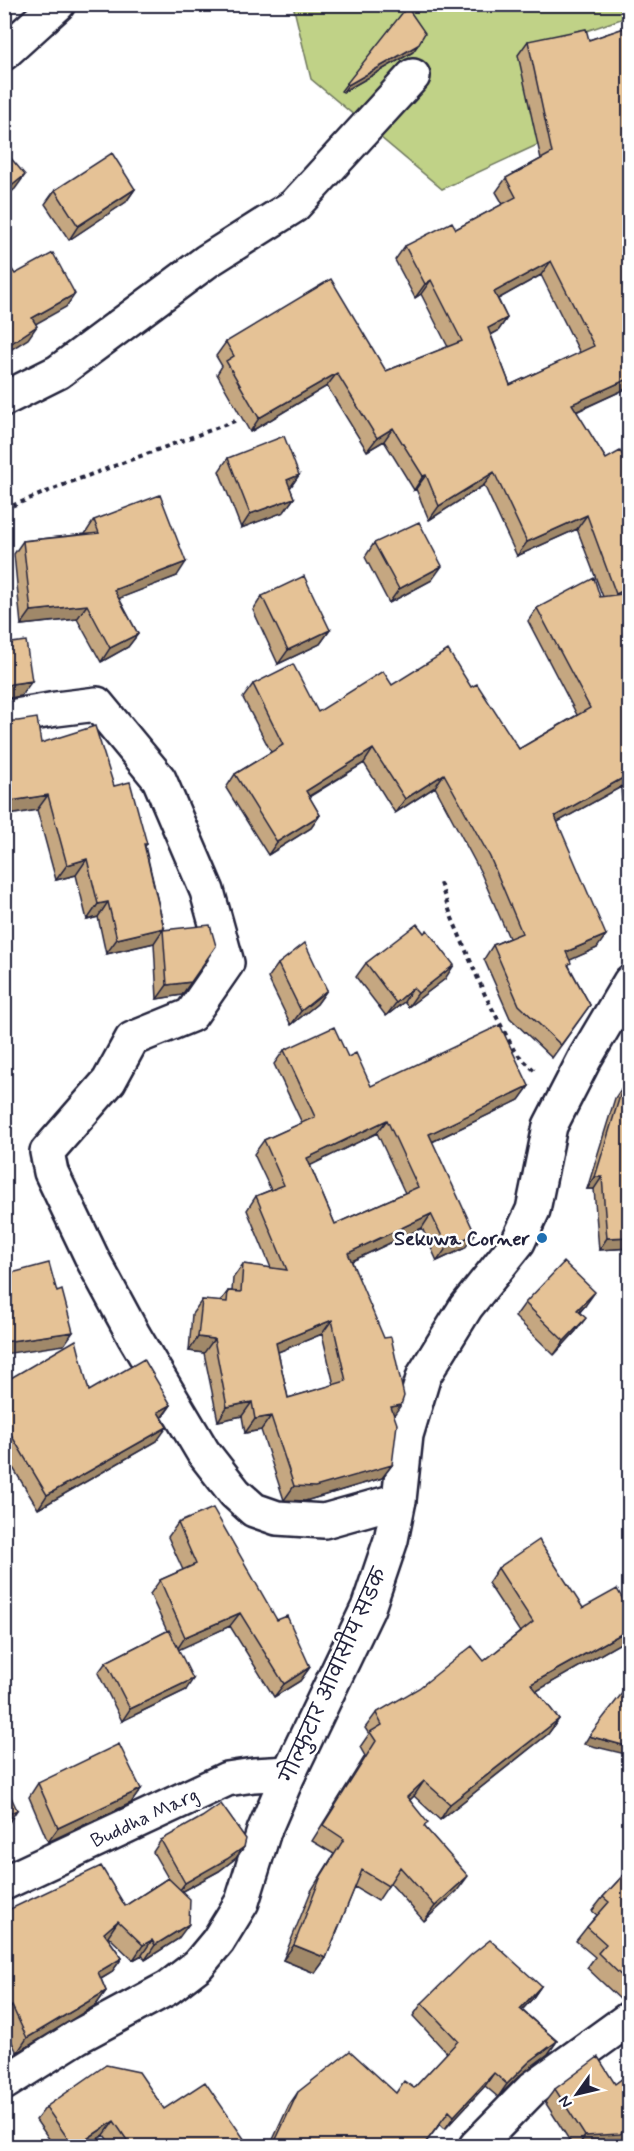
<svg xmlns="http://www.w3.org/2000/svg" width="634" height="2151" viewBox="0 0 634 2151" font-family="Mynerve,'Playpen Sans Deva',sans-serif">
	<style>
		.green { fill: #c0d287; stroke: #717a61; stroke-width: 1.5 }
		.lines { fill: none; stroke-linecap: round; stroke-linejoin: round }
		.minor-casing { stroke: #22223b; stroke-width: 38 }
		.secondary-casing { stroke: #22223b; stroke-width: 38 }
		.path { stroke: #22223b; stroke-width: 4; stroke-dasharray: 4.5 4.5; stroke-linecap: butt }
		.minor { stroke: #fff; stroke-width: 33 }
		.secondary { stroke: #fff; stroke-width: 33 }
		.wall { fill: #c5a781; stroke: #22223b; stroke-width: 1.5; fill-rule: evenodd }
		.shaded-wall { fill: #a08869; stroke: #22223b; stroke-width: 1.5 }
		.building { fill: #e5c296; stroke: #22223b; stroke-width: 1.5; fill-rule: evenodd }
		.poi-dot { fill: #1f6fb2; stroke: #fff; stroke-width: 2 }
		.labels { text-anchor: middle; stroke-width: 5; stroke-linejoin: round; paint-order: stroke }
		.poi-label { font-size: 20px; font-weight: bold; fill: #22223b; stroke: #fff; text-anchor: end }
		.street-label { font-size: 20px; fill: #22223b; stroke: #fff }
	</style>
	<rect width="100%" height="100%" fill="#fff"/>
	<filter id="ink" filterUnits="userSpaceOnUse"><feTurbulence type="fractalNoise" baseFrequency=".0167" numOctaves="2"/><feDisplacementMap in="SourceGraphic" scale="12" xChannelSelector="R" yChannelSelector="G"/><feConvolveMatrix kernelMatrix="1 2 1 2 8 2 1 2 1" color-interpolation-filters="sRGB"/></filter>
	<g filter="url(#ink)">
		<path class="green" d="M620 4 624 18 522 53 552 138 442 189 311 79 293 5Z"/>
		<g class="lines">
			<g class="minor-casing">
				<path id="minor" d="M4 53 58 4
					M4 399 58 372 207 261 294 206 413 76
					M4 718 56 709 97 704 159 779 207 891 227 963 191 1015 132 1039 109 1081 47 1152 51 1172 93 1260 134 1336 203 1452 235 1493 254 1510 277 1518 324 1521 399 1500
					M4 1883 227 1779 254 1775 289 1773
					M476 2146 533 2088 630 2018"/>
			</g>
			<g class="secondary-casing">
				<path id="secondary" d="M4 2083 77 2037 168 1988 198 1965 218 1941 242 1902 264 1831 289 1773 368 1608 391 1540 399 1500 406 1435 424 1375 466 1307 518 1242 533 1210 550 1126 585 1058 630 982"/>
			</g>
			<path class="path" d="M4 509 71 482 235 421
				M4 633 6 639 12 647
				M440 883 452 918 485 995 515 1052 536 1072"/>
			<use href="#minor" class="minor"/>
			<use href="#secondary" class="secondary"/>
		</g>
		<path class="wall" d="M630 26V387L576 412 606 459 630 466V920L621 787 557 822 597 948 569 960V966L590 1005 552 1058 510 1018 484 959 493 945 509 938 480 871 435 787 395 813 364 763 309 797 320 815 311 828 268 855 226 788 235 774 271 752 243 698 253 684 318 712 392 685 471 687 519 749 577 715 528 621 537 608 603 597 577 529 517 556 484 485 429 520 416 489 414 490 384 441 367 451 327 386 250 432 217 374 222 366 216 356 226 342 386 371 448 347 421 294 415 298 395 260 405 246 456 229 503 204 496 192 506 178 541 159 518 55 528 41 589 40ZM541 275 580 353 510 385 491 335 498 331 507 318 498 299Z
			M413 52 343 92 341 91 347 83Z
			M135 189 126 202 69 240 45 204 55 190Z
			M228 458 299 475 290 488 294 498 284 512 241 528 219 471Z
			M94 520 177 576 119 598 138 634 128 647 101 662 77 619 21 625 14 554 23 541 85 534Z
			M374 543 432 580 389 603 365 557Z
			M262 596 330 630 320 644 278 664 253 610Z
			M41 743 114 786 147 844 145 846 164 928 163 930 182 995 157 999 154 943 106 954 98 917 87 920 76 875 56 880 37 810Z
			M366 963 445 979 408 1007 404 1002 386 1016 356 977Z
			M278 964 327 990 317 1004 291 1025 268 978Z
			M284 1050 348 1057 371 1086H529L519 1100 432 1142 465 1248 437 1261 422 1228 352 1261 394 1415 392 1465 382 1478 305 1501 284 1500 261 1430 245 1433 242 1416 218 1421 204 1353 189 1351 192 1314 202 1300 220 1302 228 1291H232L233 1278 243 1264 271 1268 247 1210 256 1196 271 1190 254 1154 264 1140 302 1123 274 1064ZM377 1133 405 1193 335 1224 310 1165ZM322 1334 334 1385 288 1398 278 1352Z
			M623 1086 630 1088V1248L599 1250 594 1189H587L615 1098Z
			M525 1303 585 1306 580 1312 576 1331 554 1355 515 1317Z
			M4 1382 89 1391 171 1405 162 1418 157 1441 38 1509 4 1453Z
			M178 1523 277 1620 310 1667 300 1681 274 1697 230 1626 178 1649 186 1690 122 1721 98 1673 106 1662 167 1631 150 1594 160 1580 183 1570 168 1537Z
			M498 1568 583 1608 630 1612V1635L626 1640 536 1691 559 1719 548 1734 440 1820 414 1796 410 1800 425 1827 457 1891 424 1921 390 1883 378 1901 355 1887 326 1958 315 1973 283 1960 311 1891 334 1854 312 1841 365 1756 360 1747 369 1734 365 1728 376 1713 484 1661 520 1632 488 1583Z
			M38 1783 141 1789 131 1803 48 1842 29 1797Z
			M161 1840 244 1847 236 1858 219 1871 182 1891 178 1939 145 1960 142 1955 133 1960 108 1936 107 1937 122 1958 111 1973 101 1979 106 1991 96 2005 17 2053 4 2025V1912L125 1906 168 1878 153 1852Z
			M630 1868V1993L622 2001 587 1968 595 1957 576 1941 587 1927 597 1915 592 1911 603 1897Z
			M541 1986 532 1999 522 2010 557 2041 548 2054 520 2075 498 2097 485 2086 445 2129 440 2124 423 2146H270L289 2105 298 2092 396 2093 414 2088 447 2053 413 2016 422 2003Z
			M630 2073V2136L613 2146H573L545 2102 555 2089 615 2084Z
			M46 2107 164 2109 249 2146H112L104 2135 86 2146H54L36 2120Z"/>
		<path class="shaded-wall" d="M418 45 413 52 343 92 348 85Z
			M25 175 15 189 4 198V192Z
			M135 189 126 202 69 240 78 226Z
			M551 261 541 275 485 306 494 292Z
			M431 280 421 294 415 298 425 284Z
			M75 294 66 307 23 331 32 318Z
			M507 318 498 331 479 341 488 328Z
			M37 326 28 339 4 354V348Z
			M337 373 327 386 250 432 259 418Z
			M630 378V387L562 418 572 404Z
			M393 428 384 441 367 451 377 438Z
			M494 472 484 485 429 520 439 506Z
			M299 475 289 489 287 480Z
			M426 475 416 489 414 490 423 476Z
			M294 498 284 512 241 528 250 514Z
			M587 515 577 529 517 556 527 542Z
			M186 562 177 576 105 604 114 590Z
			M442 566 432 580 389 603 399 589Z
			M630 587V596L606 608 616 594Z
			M87 605 77 619 21 625 31 611Z
			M330 630 320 644 278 664 288 650Z
			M138 634 128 647 101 662 110 648Z
			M32 681 21 696 4 699V688L11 684Z
			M373 749 364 763 296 804 306 791Z
			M444 774 435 787 395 813 405 799Z
			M630 774 621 787 545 829 555 816Z
			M48 795 37 810 4 816V802Z
			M320 815 311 828 268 855 277 842Z
			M87 859 76 875 56 880 67 865Z
			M108 902 98 917 87 920 98 904Z
			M164 928 154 943 106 954 117 939Z
			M606 935 597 948 557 966 566 952Z
			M454 965 445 979 408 1007 418 993Z
			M191 982 182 995 157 999 167 985Z
			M413 988 404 1002 386 1016 396 1003Z
			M327 990 317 1004 291 1025 301 1011Z
			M529 1086 519 1100 419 1148 429 1134Z
			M387 1120 377 1133 297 1172 307 1158Z
			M595 1177H602L594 1189H587Z
			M431 1214 422 1228 339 1267 348 1253Z
			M475 1234 465 1248 437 1261 447 1247Z
			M630 1237V1248L599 1250 607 1238Z
			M595 1292 585 1306 568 1323 577 1310Z
			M586 1318 576 1331 554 1355 564 1341Z
			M332 1320 322 1334 266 1357 276 1343Z
			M73 1332 64 1345 4 1354V1342Z
			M198 1337 214 1339 204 1353 189 1351Z
			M252 1402 242 1416 218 1421 227 1407Z
			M171 1405 161 1418 158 1412Z
			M401 1405 391 1419V1407Z
			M271 1416 261 1430 245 1433 255 1419Z
			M167 1427 157 1441 38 1509 47 1495Z
			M392 1465 382 1478 305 1501 284 1500 294 1486Z
			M240 1613 230 1626 176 1651 185 1637Z
			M630 1629V1635L626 1640 521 1700 531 1684Z
			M310 1667 300 1681 274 1697 284 1684Z
			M193 1679 186 1690 122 1721 130 1709Z
			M559 1719 548 1734 440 1820 450 1804Z
			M589 1736 630 1747 625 1754 584 1744Z
			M424 1781 414 1796 397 1812 407 1797Z
			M141 1789 131 1803 48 1842 58 1828Z
			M17 1810 8 1824 4 1825V1816Z
			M244 1847 236 1858 219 1871 177 1894 185 1883Z
			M468 1876 457 1891 424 1921 435 1906Z
			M118 1921 108 1936 94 1947 104 1933Z
			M189 1924 178 1939 145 1960 155 1945Z
			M152 1940 142 1955 133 1960 143 1945Z
			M294 1945 326 1958 315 1973 283 1960Z
			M122 1958 111 1973 87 1987 98 1972Z
			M541 1986 532 1999 511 2022 520 2009Z
			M106 1991 96 2005 17 2053 27 2038Z
			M12 2006 4 2017V2009Z
			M557 2041 548 2054 520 2075 498 2097 507 2084 529 2062Z
			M494 2073 485 2086 445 2129 454 2116Z
			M114 2121 104 2135 86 2146H76Z
			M630 2128V2136L613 2146H578L585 2136Z"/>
		<path class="building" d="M407 7 425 33 418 45 348 85 347 83Z
			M630 26V378L572 404 606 459 620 451 630 466V587L616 594 587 515 527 542 494 472 439 506 426 475 423 476 393 428 377 438 337 373 259 418 226 361 234 356 226 342 331 279 386 371 462 341 431 280 425 284 405 246 452 222 456 229 516 197 506 178 552 153 528 41 586 29 589 40ZM551 261 594 346 510 385 488 328 507 318 494 292Z
			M4 150 25 175 4 192Z
			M112 153 135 189 78 226 55 190Z
			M53 253 75 294 32 318 37 326 4 348V258L15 274Z
			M284 436 299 475 287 480 294 498 250 514 228 458Z
			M160 495 186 562 114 590 138 634 110 648 87 605 31 611 23 541 99 533 94 520Z
			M419 522 442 566 399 589 374 543Z
			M304 576 330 630 288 650 262 596Z
			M594 578 600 597 630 593V774L555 816 606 935 566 952 571 963 568 965 590 1005 561 1045 519 1005 493 945 522 933 490 857 444 774 405 799 373 749 306 791 320 815 277 842 235 774 283 745 253 684 293 664 318 712 383 671 392 685 448 650 471 687 477 684 519 749 590 708 537 608Z
			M26 641 32 681 11 684 4 688V644Z
			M4 718 9 721H18L37 718 41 743 95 726 114 786 130 782 147 844H144L164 928 117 939 108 902 98 904 87 859 67 865 48 795 4 802Z
			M417 924 424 933 427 930 454 965 418 993 413 988 396 1003 366 963Z
			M210 925 216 946 191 982 167 985 163 930Z
			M305 943 327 990 301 1011 278 964Z
			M500 1025 529 1086 429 1134 475 1234 447 1247 431 1214 348 1253 384 1338 391 1337 404 1396 401 1405 391 1407 397 1424 392 1465 315 1487 294 1486 271 1416 255 1419 252 1402 227 1407 214 1339 198 1337 202 1300 227 1302 228 1291 241 1292 243 1264 287 1270 256 1196 284 1185 264 1140 315 1117 284 1050 334 1027 348 1057 356 1053 371 1086ZM387 1120 418 1187 335 1224 307 1158ZM332 1320 346 1381 288 1398 276 1343Z
			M623 1086 630 1088V1237L607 1238 602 1177H595Z
			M564 1262 595 1292 577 1310 586 1318 564 1341 525 1303Z
			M49 1263 57 1292 62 1290 73 1332 4 1342V1275Z
			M76 1340 89 1391 144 1359 171 1405 158 1412 167 1427 47 1495 4 1423V1382Z
			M213 1508 277 1620 287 1616 310 1667 284 1684 240 1613 185 1637 160 1580 196 1564 178 1523Z
			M539 1540 583 1608 617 1589 630 1612V1629L531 1684 559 1719 450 1804 424 1781 407 1797 428 1823 424 1826 468 1876 435 1906 400 1867 388 1886 362 1870 326 1958 294 1945 321 1876 344 1839 323 1825 376 1741 370 1732 382 1725 376 1713 419 1688 472 1646 484 1661 533 1622 498 1568Z
			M169 1630 193 1679 130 1709 106 1662Z
			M4 1666 8 1674 4 1675Z
			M630 1683V1747L589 1736Z
			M119 1744 141 1789 58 1828 38 1783Z
			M4 1782 17 1810 4 1816Z
			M221 1804 246 1839 244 1847 227 1859 185 1883 161 1840 202 1817Z
			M101 1866 125 1906 168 1878 190 1899 189 1924 155 1945 152 1940 143 1945 118 1921 104 1933 122 1958 98 1972 106 1991 27 2038 12 2006 4 2009V1912Z
			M630 1868V1984L598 1953 606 1944 587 1927 609 1902 603 1897Z
			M490 1940 541 1986 520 2009 557 2041 529 2062 507 2084 494 2073 454 2116 449 2111 423 2146H273L298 2092 350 2051 396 2093 404 2081 414 2088 458 2041 422 2003 471 1955Z
			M598 2057 615 2084 630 2073V2128L620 2134 585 2136 555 2089Z
			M106 2065 139 2072 164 2109 205 2082 249 2146H131L114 2121 76 2146H73L46 2107Z"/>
	</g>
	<circle class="poi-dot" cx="542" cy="1238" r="6"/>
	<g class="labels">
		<g class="poi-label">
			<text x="530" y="1245">Sekuwa Corner</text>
		</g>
		<g class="street-label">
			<text transform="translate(333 1675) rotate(-66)" y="7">गोल्फुटार आवासीय सडक</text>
			<text transform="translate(144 1817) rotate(-25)" y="7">Buddha Marg</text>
		</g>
	</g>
	<rect width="634" height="2151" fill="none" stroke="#fff" stroke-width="24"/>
	<rect x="12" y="12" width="610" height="2127" fill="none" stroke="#22223b" stroke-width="2" filter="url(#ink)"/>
	<g transform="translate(577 2094) rotate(236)" stroke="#ffffff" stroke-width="4.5" paint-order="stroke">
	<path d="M0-4.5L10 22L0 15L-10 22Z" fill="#22223b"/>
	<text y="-9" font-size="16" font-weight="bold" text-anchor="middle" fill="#22223b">N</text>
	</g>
</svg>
